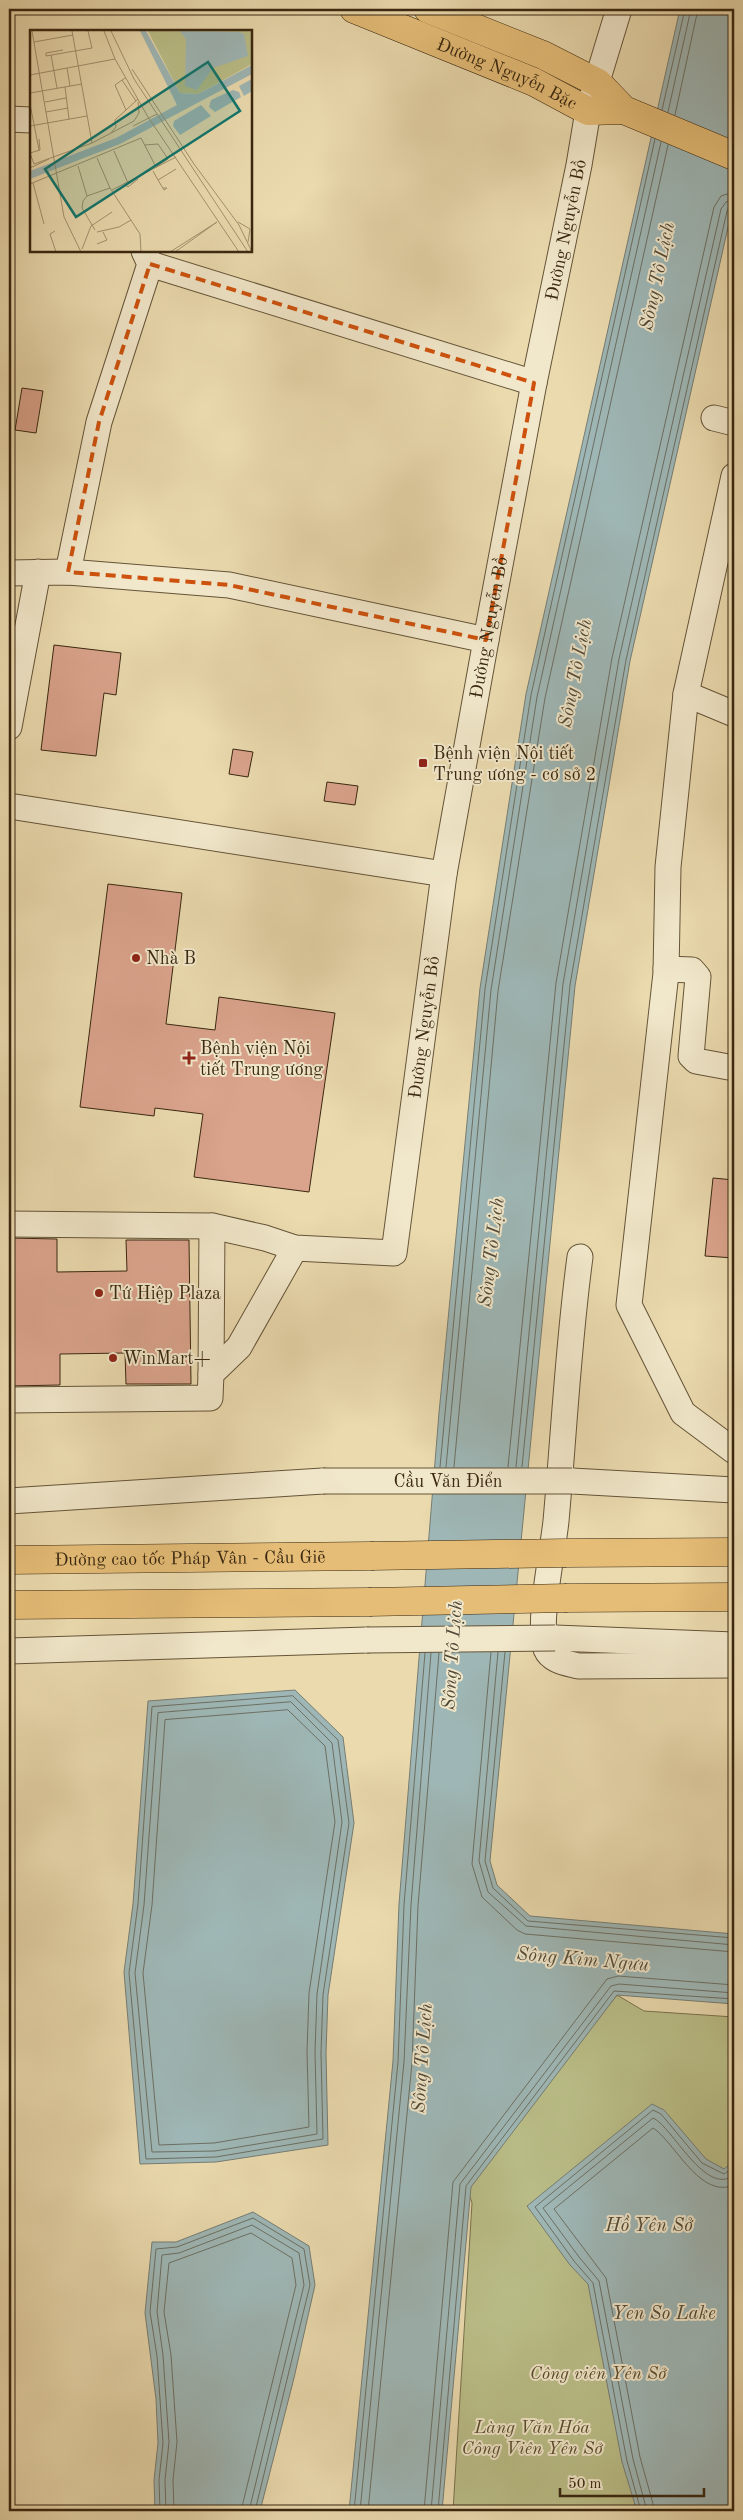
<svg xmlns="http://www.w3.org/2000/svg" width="743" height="2520" viewBox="0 0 743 2520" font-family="'Old Standard TT',serif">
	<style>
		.green { fill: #babe88; stroke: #7a724c }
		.water { fill: #9eb7b6; stroke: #767d74 }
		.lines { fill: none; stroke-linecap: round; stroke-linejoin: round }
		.shore { stroke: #6c6f63; stroke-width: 1 }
		.building { fill: #daa38c; stroke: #392710 }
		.minor-casing { stroke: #655438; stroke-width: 27 }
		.major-casing { stroke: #392710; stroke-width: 29 }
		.highway-casing { stroke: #392710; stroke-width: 29 }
		.minor { stroke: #f1e7ca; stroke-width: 25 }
		.major { stroke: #e5bd77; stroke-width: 28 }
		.highway { stroke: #e5bd77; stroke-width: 28 }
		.minor-bridge-casing { stroke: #655438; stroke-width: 27; stroke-linecap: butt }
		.highway-bridge-casing { stroke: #392710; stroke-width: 29; stroke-linecap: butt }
		.minor-bridge { stroke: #f1e7ca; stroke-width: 25 }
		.highway-bridge { stroke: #e5bd77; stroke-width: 28 }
		.marked { fill: none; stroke: #ce520d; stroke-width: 4; stroke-dasharray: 10 6; stroke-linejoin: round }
		.poi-dot { fill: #8f2418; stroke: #f1e7ca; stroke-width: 2 }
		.labels { text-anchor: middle; stroke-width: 4; stroke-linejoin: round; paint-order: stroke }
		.street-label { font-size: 18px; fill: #392710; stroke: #f1e7ca }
		.poi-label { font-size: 18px; fill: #392710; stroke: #f1e7ca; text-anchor: start }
		.park-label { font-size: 18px; font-style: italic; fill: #594d2e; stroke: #f1e7ca }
		.water-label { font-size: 19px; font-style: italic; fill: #524b3a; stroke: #f1e7ca }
		.inset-road { fill: none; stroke: #a3926f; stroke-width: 1 }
		.view { fill: #0f766e; fill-opacity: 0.15; stroke: #0f766e; stroke-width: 2.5 }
		.inset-edge { fill: none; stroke: #392710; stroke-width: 2.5 }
	</style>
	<rect width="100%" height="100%" fill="#eadaae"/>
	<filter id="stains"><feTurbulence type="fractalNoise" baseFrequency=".004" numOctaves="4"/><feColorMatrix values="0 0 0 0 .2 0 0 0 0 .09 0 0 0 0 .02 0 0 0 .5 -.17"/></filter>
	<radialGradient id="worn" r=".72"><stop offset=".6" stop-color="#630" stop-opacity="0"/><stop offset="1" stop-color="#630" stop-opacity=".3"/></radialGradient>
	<path class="green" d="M617 1995 644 2011 734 2017V2511H453L472 2203 467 2187Z"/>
	<path class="water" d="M680 9H734V201L630 661 575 986 490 1861 497 1885 530 1916 734 1934V2004L617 1995 471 2187 442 2511H349L393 2061 399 1904 439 1413 480 988 526 694Z
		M295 1690 343 1737 354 1823 328 1995 326 2053 328 2145 216 2162 140 2164 124 1972 133 1904 148 1701Z
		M652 2104 664 2110 706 2159 724 2169 734 2161V2511H637L622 2462 588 2284 570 2265 527 2206Z
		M253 2212 309 2246 315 2285 294 2378 260 2511H155L154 2480 158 2443 156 2399 145 2313 152 2242H176Z"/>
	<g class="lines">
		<path class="shore" d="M662 110 685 9
			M668 112 691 9
			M675 115 698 9
			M440 1467 485 989 531 695 655 139
			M446 1467 491 990 537 697 661 142
			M454 1467 498 991 545 698 668 145
			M508 1467 556 983 612 658 714 207 721 196 734 192
			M516 1467 563 984 619 659 721 209 726 202 734 200
			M522 1467 570 985 626 660 727 211 729 207 734 206
			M491 1652 472 1864 482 1897 517 1930 525 1934 734 1952
			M498 1652 479 1861 488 1892 526 1926 734 1945
			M505 1652 485 1861 493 1888 528 1921 734 1938
			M293 1696 338 1740 349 1823 323 1995 321 2053 323 2139 216 2157 146 2159 129 1973 138 1904 152 1707Z
			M291 1702 332 1743 342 1822 317 1994 315 2052 317 2134 215 2151 152 2152 135 1973 144 1905 158 1713Z
			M288 1710 325 1746 335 1822 309 1993 307 2052 309 2127 214 2143 159 2145 143 1973 152 1905 165 1720Z
			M160 2511 159 2480 163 2443 157 2356 150 2312 156 2249 177 2247 253 2218 304 2249 310 2285 255 2511
			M166 2511 165 2480 169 2442 163 2355 157 2312 162 2255 179 2253 252 2225 299 2253 304 2285 249 2511
			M174 2511 173 2480 177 2442 171 2355 164 2312 169 2263 251 2233 292 2258 296 2285 241 2511
			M354 2511 398 2062 404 1905 425 1653
			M360 2511 404 2062 411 1905 431 1653
			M368 2511 412 2063 418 1906 439 1653
			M424 2511 453 2182 607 1979 618 1976 734 1985
			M431 2511 460 2184 611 1986 619 1984 734 1993
			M438 2511 466 2186 614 1991 734 1999
			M641 2511 627 2461 593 2283 574 2261 535 2207 653 2110 661 2114 702 2163 724 2174 734 2167
			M647 2511 633 2459 599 2281 579 2257 543 2208 653 2118C672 2126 706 2198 734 2175
			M655 2511 640 2457 606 2278 554 2209 653 2128C675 2142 700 2200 734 2185"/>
	</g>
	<path class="building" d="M22 388 43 391 36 433 15 430Z
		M54 645 121 653 116 695 104 693 96 756 41 750Z
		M233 749 253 752 248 777 229 774Z
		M327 782 358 786 355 805 324 801Z
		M108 884 182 893 166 1024 215 1030 219 997 335 1013 309 1192 194 1177 203 1114 155 1108 154 1116 80 1107Z
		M713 1178 734 1180V1258L705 1256Z
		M9 1238 57 1239V1272L127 1271 126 1240H189L191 1384H126L125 1353 60 1354V1385L9 1386Z"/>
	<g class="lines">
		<g class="minor-casing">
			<g id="minor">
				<path d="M9 119 31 120"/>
				<path d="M150 264 534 383"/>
				<path d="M714 418 734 423"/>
				<path d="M734 476 686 694 668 867 666 973 629 1305 683 1413 734 1451"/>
				<path d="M68 572 99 422 150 264 144 251"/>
				<path d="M9 573 68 572 229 585 486 640"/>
				<path d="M686 694 734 714"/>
				<path d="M9 727 38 572"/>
				<path d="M9 806 444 874"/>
				<path d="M666 969 692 970 698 977 691 1056 696 1061 734 1068"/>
				<path id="s1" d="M9 1224 212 1226 265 1238 295 1248 394 1253 444 874 486 640 534 383 579 165 588 111 619 9"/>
				<path d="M580 1257C568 1345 564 1433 556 1521 553 1551 537 1624 546 1649 551 1661 567 1663 578 1666L734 1665"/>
				<path d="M211 1374 212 1226"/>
				<path d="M9 1400 210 1398 211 1374 239 1347 295 1248"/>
				<path d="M572 1481 734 1490"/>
				<path d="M9 1501 323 1481"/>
				<path d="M555 1638 734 1645"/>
				<path d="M9 1651 367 1640"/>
			</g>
		</g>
		<g class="major-casing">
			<g id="major">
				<path id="s2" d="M354 9 534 82 588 111 624 110"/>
				<path d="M428 9 543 55 598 83 624 110 734 156"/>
			</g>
		</g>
		<g class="highway-casing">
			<g id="highway">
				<path d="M566 1553 734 1552"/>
				<path id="s3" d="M9 1560 371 1556"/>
				<path d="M567 1598 734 1597"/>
				<path d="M9 1605 369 1602"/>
			</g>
		</g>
		<use href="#minor" class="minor"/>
		<use href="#major" class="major"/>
		<use href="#highway" class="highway"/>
		<g class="minor-bridge-casing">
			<g id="minor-bridge">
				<path id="s4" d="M323 1481H572"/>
				<path d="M367 1640 555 1638"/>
			</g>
		</g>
		<g class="highway-bridge-casing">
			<path id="highway-bridge" d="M371 1556 566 1553
				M369 1602 567 1598"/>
		</g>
		<use href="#minor-bridge" class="minor-bridge"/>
		<use href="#highway-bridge" class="highway-bridge"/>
	</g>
	<path class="marked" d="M150 264 534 383 486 640 229 585 68 572 99 422Z"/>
	<g class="poi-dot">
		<rect x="418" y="758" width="10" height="10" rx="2.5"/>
		<circle cx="136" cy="958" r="5"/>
		<path d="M186.5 1050.5h5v5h5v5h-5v5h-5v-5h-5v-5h5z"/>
		<circle cx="99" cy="1293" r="5"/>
		<circle cx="113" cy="1358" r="5"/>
	</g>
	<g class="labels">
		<g class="street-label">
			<text dy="6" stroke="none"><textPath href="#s2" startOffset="166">Đường Nguyễn Bặc</textPath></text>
			<text dy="6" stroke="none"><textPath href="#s1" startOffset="1426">Đường Nguyễn Bồ</textPath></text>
			<text dy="6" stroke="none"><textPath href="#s1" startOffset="1021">Đường Nguyễn Bồ</textPath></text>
			<text dy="6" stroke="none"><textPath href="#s1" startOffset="616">Đường Nguyễn Bồ</textPath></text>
			<text dy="6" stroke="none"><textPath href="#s4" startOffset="125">Cầu Văn Điển</textPath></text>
			<text dy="6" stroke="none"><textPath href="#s3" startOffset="181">Đường cao tốc Pháp Vân - Cầu Giẽ</textPath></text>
		</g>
		<g class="poi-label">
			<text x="433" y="759">Bệnh viện Nội tiết<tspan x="433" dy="21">Trung ương - cơ sở 2</tspan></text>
			<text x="146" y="964">Nhà B</text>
			<text x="200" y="1054">Bệnh viện Nội<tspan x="200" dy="21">tiết Trung ương</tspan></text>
			<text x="109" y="1299">Tứ Hiệp Plaza</text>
			<text x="123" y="1364">WinMart+</text>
		</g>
		<g class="park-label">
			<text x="598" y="2379">Công viên Yên Sở</text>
			<text x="532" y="2433">Làng Văn Hóa<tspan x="532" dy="21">Công Viên Yên Sở</tspan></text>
		</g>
		<g class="water-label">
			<text transform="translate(656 276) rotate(-78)" y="7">Sông Tô Lịch</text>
			<text transform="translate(574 673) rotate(-79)" y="7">Sông Tô Lịch</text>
			<text transform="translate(490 1252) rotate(-83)" y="7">Sông Tô Lịch</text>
			<text transform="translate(451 1655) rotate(-86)" y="7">Sông Tô Lịch</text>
			<text transform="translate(583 1958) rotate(5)" y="7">Sông Kim Ngưu</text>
			<text transform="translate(421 2058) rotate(-86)" y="7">Sông Tô Lịch</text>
			<text x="649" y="2231">Hồ Yên Sở</text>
			<text x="664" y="2319">Yen So Lake</text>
		</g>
	</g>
	<g transform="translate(30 30)">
		<rect width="222" height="222" fill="#eadaae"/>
		<path d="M118 1H222V34L168 64 150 63Z" fill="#babe88"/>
		<path d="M110 1H116L150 63 168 64 222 35V44L90 114 0 149V141L86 108 147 75ZM150 1 209 2 214 4 218 26 183 38 167 60 155 56 156 10ZM222 49V61L214 66 209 56ZM203 60 209 62 211 67 185 82 179 77 181 70ZM171 75 181 86 150 105 143 96 144 91Z" fill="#9eb7b6"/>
		<path class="inset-road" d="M2 1 34 187 51 222M42 1 62 113M74 1 85 29 118 87 209 222M81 1 104 49 218 222M4 12 43 5M16 23V26L62 18 58 1M16 23 33 20M21 25 27 58M37 38 40 56M102 39 164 134 209 195 222 222M0 45 85 29M95 48 85 55 96 80M92 50 106 71M35 57 39 89M0 63 52 54M15 72 36 68M0 74 9 120M16 82 38 78M0 96 57 86M103 96 127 84M81 103 86 97 85 90 108 69M84 121 98 153M0 123 4 134 62 113 104 91 109 83 108 72M0 123 10 120 9 109M67 128 80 158 110 204 111 222M48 136 57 166M0 138 19 129M123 141 128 150 134 160 137 158H133M128 150 146 139M3 153 14 194M0 154 111 108 126 137 138 129 128 114 115 115M95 155 98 157 108 149M82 160 146 127M208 192 220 199 218 212M65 200 52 178 53 171 57 166 80 158M25 201 20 204 26 222M67 202 89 197 101 190M67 214 77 210 73 202M52 219 61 196 82 182M140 222 187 192M145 222 187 192"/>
		<path class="view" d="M178 32 210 81 46 187 15 139Z"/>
		<rect width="222" height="222" class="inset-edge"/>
	</g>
	<rect width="743" height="2520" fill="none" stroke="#eadaae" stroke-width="30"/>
	<rect x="10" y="10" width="723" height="2500" fill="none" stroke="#392710" stroke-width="2.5"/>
	<rect x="15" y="15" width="713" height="2490" fill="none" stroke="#392710"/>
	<path d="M560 2488v8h144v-8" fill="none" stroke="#392710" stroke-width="2.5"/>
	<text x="568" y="2488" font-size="15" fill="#392710" stroke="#f1e7ca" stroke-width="4" paint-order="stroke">50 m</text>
	<rect width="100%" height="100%" filter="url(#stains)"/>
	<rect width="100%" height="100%" fill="url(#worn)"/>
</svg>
